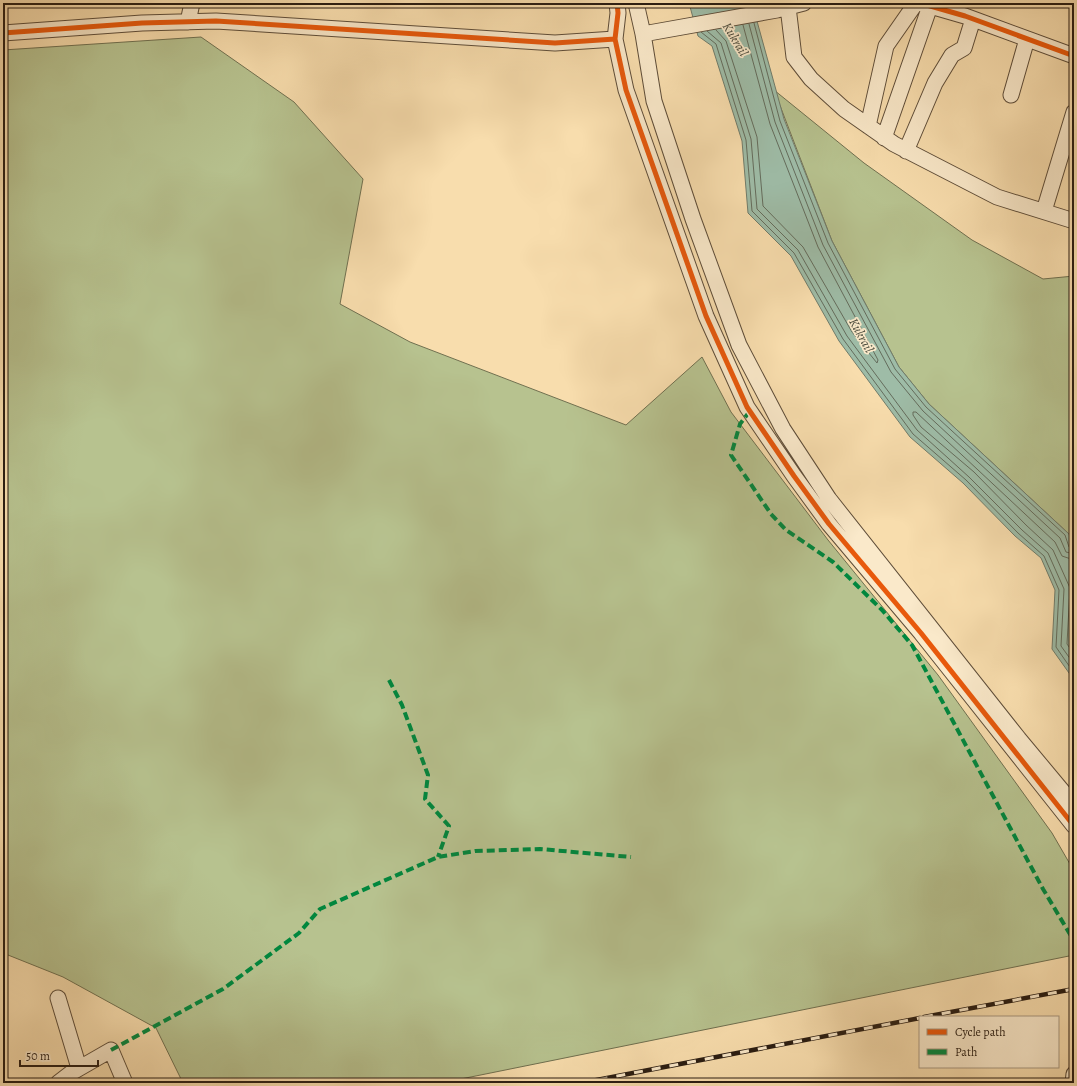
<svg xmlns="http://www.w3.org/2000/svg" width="1077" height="1086" viewBox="0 0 1077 1086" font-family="Alegreya,serif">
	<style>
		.green { fill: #b7c28f; stroke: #707050 }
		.water { fill: #9ebca7; stroke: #707c6b }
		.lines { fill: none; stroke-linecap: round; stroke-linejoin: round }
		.shore { stroke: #646c5c; stroke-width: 1 }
		.minor-casing { stroke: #5e4d39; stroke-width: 17 }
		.minor { stroke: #fae9ca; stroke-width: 15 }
		.rail-casing { stroke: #2a1d12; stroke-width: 4.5 }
		.rail { stroke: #fae9ca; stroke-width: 3; stroke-dasharray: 9; stroke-linecap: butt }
		.quiet { stroke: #00873e; stroke-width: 4; stroke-dasharray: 8 4; stroke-linecap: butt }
		.cycleway-casing { stroke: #fae9ca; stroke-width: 8 }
		.cycleway { stroke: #e8590c; stroke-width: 5 }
		.labels { text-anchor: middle; stroke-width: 3.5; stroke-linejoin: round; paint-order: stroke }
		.water-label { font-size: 13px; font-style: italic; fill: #4d4d3f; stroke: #fae9ca }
	</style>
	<rect width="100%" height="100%" fill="#f8ddad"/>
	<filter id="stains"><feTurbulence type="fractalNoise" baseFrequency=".005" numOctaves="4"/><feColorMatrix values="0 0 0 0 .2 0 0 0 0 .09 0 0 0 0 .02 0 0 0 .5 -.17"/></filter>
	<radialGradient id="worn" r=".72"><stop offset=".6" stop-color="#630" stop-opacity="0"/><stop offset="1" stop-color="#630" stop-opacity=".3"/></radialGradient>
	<path class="green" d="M201 37 294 102 363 179 340 304 410 342 626 425 702 357 731 412 828 540 938 675 1052 833 1074 871V955L441 1083H180L182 1081 156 1028 63 977 3 953V50Z
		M774 90 864 163 972 240 1043 279 1074 276V551L1069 534 929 404 899 367 832 241Z"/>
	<path class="water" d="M689 3H752L784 119 832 241 899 367 929 404 1069 534 1074 551V680L1052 649 1055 590 1041 558 1015 536 963 483 910 437 839 341 791 256 748 213 742 141 712 46 698 36Z"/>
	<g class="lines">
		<path class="shore" d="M754 23 780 121 828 243 895 369 926 407 1065 535 1069 547 1074 549
			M749 24 775 122 823 245 891 372 923 411 1060 538 1066 552 1074 554
			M716 30 726 41 757 137 763 206 803 247 852 332 877 363 878 360 818 247 770 124 743 25
			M707 31 721 43 751 139 757 209 798 250 847 336 917 430 969 477 1022 530 1048 553 1064 589 1061 646 1074 664
			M701 32 716 44 746 140 752 211 794 253 843 339 913 434 966 480 1018 533 1044 556 1059 590 1056 647 1074 673
			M1074 560 1062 556 1055 542 916 412H913V415L921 427 974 472 1026 525 1053 550 1070 588 1067 644 1074 654"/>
		<g class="minor-casing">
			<path id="minor" d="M617 3 618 13 615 39 626 90 706 316 747 407 794 476 829 524 921 633 1074 826
				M636 3 643 34 654 101 693 219 739 345 783 429 829 499 1019 739 1074 805
				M920 3 965 16 1074 56
				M788 7 794 57 811 79 844 109 894 144 997 197 1074 221
				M188 22 192 3
				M3 33 142 23 216 21 555 43 615 39
				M643 34 777 10 804 3
				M1011 95 1027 39
				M868 126 886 46 916 3
				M884 138 930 6
				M906 151 935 83 952 55 964 48 973 19
				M1044 211 1074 112
				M58 998 79 1068
				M58 1083 71 1073 111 1050 125 1083
				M1073 1083 1074 1074"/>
		</g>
		<use href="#minor" class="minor"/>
		<g class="rail-casing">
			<path id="rail" d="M924 1017 1074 989
				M581 1083 920 1018"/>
		</g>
		<use href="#rail" class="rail"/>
		<path class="quiet" d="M750 411 740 424 731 455 771 514 786 530 833 562 882 610 912 645 1043 889 1074 941
			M389 680 402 705 428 775 425 799 449 826 438 857
			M111 1050 223 989 299 933 320 909 438 857 475 851 540 849 631 857"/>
		<g class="cycleway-casing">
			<path id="cycleway" d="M617 3 618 13 615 39 626 90 706 316 747 407 794 476 829 524 921 633 1074 826
				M920 3 965 16 1074 56
				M3 33 142 23 216 21 555 43 615 39"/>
		</g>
		<use href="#cycleway" class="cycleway"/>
	</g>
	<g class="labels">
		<g class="water-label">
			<text transform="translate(736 39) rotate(59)" y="5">Kukrail</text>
			<text transform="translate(862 335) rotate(61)" y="5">Kukrail</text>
		</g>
	</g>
	<rect width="1077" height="1086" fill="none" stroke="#f8ddad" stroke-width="16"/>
	<rect x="4" y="4" width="1069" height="1078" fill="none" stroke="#2a1d12" stroke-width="2"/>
	<rect x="8" y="8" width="1061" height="1070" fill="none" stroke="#2a1d12"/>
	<rect x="919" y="1016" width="140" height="52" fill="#fae9ca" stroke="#a79780"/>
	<rect x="927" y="1029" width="20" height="6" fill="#e8590c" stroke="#a79780"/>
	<text x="955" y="1036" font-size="12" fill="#2a1d12">Cycle path</text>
	<rect x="927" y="1049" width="20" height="6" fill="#00873e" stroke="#a79780"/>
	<text x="955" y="1056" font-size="12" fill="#2a1d12">Path</text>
	<path d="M20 1060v6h78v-6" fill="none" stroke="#2a1d12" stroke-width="2"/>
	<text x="26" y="1060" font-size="12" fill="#2a1d12" stroke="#fae9ca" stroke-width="3" paint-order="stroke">50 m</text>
	<rect width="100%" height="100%" filter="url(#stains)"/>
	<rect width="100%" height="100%" fill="url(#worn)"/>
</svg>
